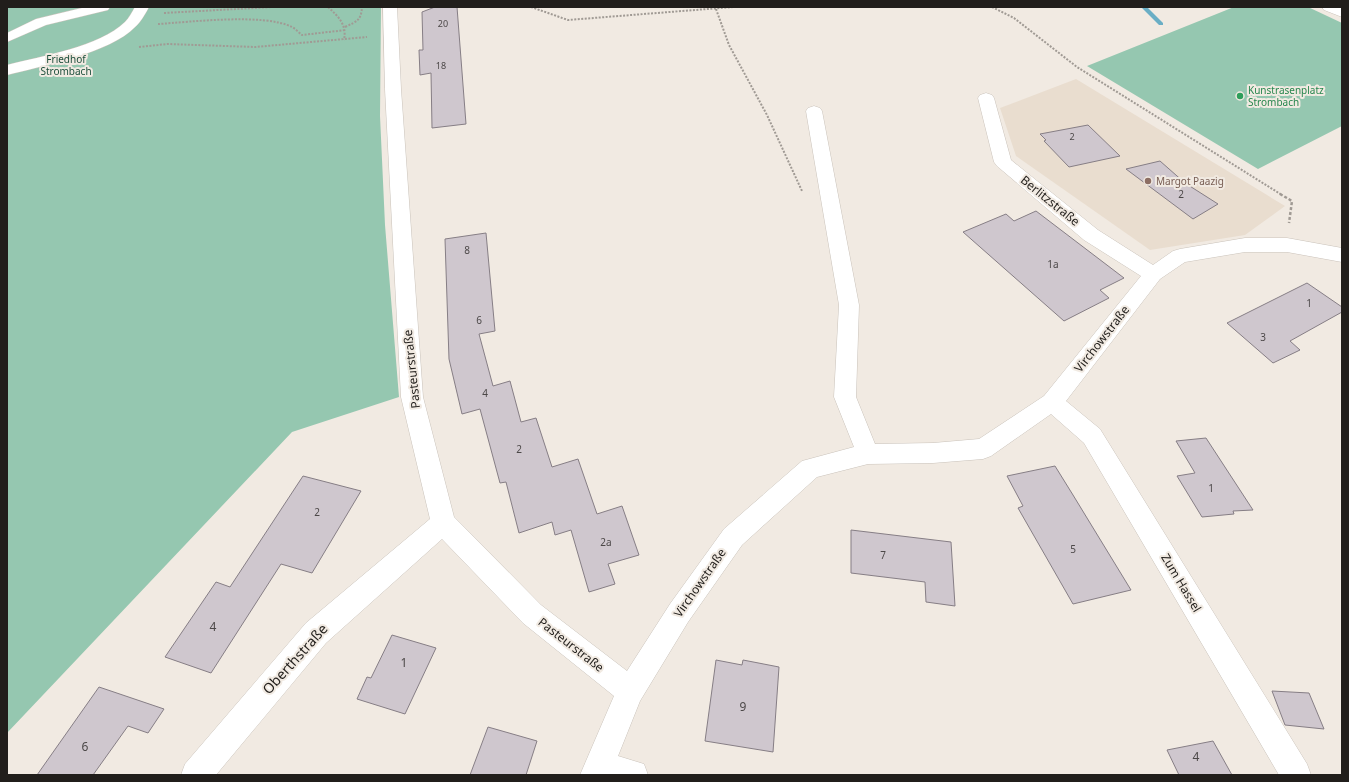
<svg xmlns="http://www.w3.org/2000/svg" width="1349" height="782" viewBox="0 0 1349 782" font-family="'Noto Sans',sans-serif">
	<style>
		.built { fill: #e9ddcf }
		.green { fill: #95c7b0 }
		.lines { fill: none; stroke-linecap: round; stroke-linejoin: round }
		.stream { fill: #6aaec5; fill-rule: evenodd }
		.building { fill: #cfc7ce; stroke: #867e85 }
		.minor-casing { stroke: #cac3bb; stroke-width: 1 }
		.path-far1 { stroke: #a09a94; stroke-width: 2; stroke-dasharray: 2 1.5; stroke-linecap: butt }
		.path { stroke: #a09a94; stroke-width: 2.5; stroke-dasharray: 3 2; stroke-linecap: butt }
		.minor { fill: #fff; fill-rule: evenodd }
		.leisure-dot { fill: #2e9e5b; stroke: #f1eae2; stroke-width: 1.5 }
		.education-dot { fill: #8d6e63; stroke: #f1eae2; stroke-width: 1.5 }
		.labels { text-anchor: middle; stroke-width: 4; stroke-linejoin: round; paint-order: stroke }
		.far-number-label { font-size: 9px; fill: #4c4848 }
		.far-park-label { font-size: 10px; fill: #1c4e3b; stroke: #f1eae2 }
		.far-leisure-label { font-size: 10px; fill: #27864d; stroke: #f1eae2; text-anchor: start }
		.far-education-label { font-size: 10px; fill: #785e54; stroke: #f1eae2; text-anchor: start }
		.number-label { font-size: 10px; fill: #4c4848 }
		.street-label { font-size: 12px; fill: #211e1b; stroke: #f1eae2 }
		.near-number-label { font-size: 12px; fill: #4c4848 }
		.near-street-label { font-size: 14px; fill: #211e1b; stroke: #f1eae2 }
	</style>
	<rect width="100%" height="100%" fill="#f1eae2"/>
	<path class="built" d="M1076 79 1285 206 1245 235 1150 250 1016 156 1000 108Z"/>
	<path class="green" d="M7 7H381L380 116 385 225 399 397 292 432 7 733Z
		M1234 7H1308L1342 23V126L1258 169 1087 66Z"/>
	<g class="lines">
		<path class="stream" d="M1141 7H1147L1163 23V25H1159Z"/>
	</g>
	<path class="building" d="M435 7H457L466 124 432 128 431 73 420 75 419 50H423L422 12Z
		M1088 125 1120 156 1069 167 1044 141 1046 140 1040 134Z
		M1160 161 1185 183 1218 204 1193 219 1126 169Z
		M1036 211 1124 278 1100 290 1109 298 1064 321 963 232 1006 214 1014 221Z
		M486 233 495 331 479 334 493 386 510 381 521 422 536 418 552 467 578 459 597 514 622 506 639 555 608 564 615 584 589 592 571 530 555 535 552 522 519 533 506 482 500 483 480 409 462 414 449 359 445 239Z
		M1307 283 1342 307V312L1290 341 1300 350 1273 363 1227 323Z
		M1206 438 1253 510 1233 511 1234 514 1202 517 1177 476 1195 473 1176 441Z
		M1055 466 1073 495 1131 590 1073 604 1018 508 1023 506 1007 476Z
		M303 476 361 491 312 573 281 564 211 673 165 657 216 582 230 587Z
		M851 530 951 542 955 606 926 602 925 582 851 573Z
		M392 635 436 648 405 714 357 699 367 677 371 678Z
		M716 660 742 665 743 660 779 667 773 752 705 741Z
		M99 687 164 709 148 733 128 726 93 775H37Z
		M1272 691 1309 693 1324 729 1285 725Z
		M488 727 537 741 526 775H470Z
		M1213 741 1232 775H1179L1167 750Z"/>
	<g class="lines">
		<g class="minor-casing">
			<path id="minor" d="M86 7H110L108 10 46 25 7 42V33L36 19Z
				M135 7H149C145 14 141 22 135 27 110 53 42 66 7 75V65C42 56 99 47 125 22 129 18 132 12 135 7Z
				M383 7H397L401 89 423 397 454 517 541 605 627 671 670 604 724 529 802 461 854 447 834 397 839 305 806 111 808 108 814 106 820 108 822 111 859 305 856 397 875 444 933 443 979 439 1044 396 1141 276 1084 240 997 166 994 162 978 98 980 95 986 93 992 95 994 98 1011 160 1098 230 1153 265 1173 251 1180 249 1245 238H1287L1342 248V262L1287 252H1245L1185 262 1160 279 1066 401 1100 429 1307 764 1311 775H1279L1084 443 1051 414 991 456 983 459 933 463 868 464 817 477 742 545 688 622 640 701 618 756 644 764 648 775H580L614 696 523 623 442 539 326 643 216 775H181L185 764 306 623 430 519 401 397 385 89Z
				M1322 7 1342 8V17L1324 10Z"/>
		</g>
		<path class="path-far1" d="M328 7C339 17 347 25 344 40
			M531 7 568 20 733 7
			M992 7 1014 18 1077 67 1282 195
			M716 9 729 45 767 115 802 191
			M164 13 273 7
			M158 24C191 22 264 13 292 27 296 29 299 33 302 35L346 30
			M345 27C357 21 361 21 362 7
			M139 47 167 44 255 47 367 37"/>
		<path class="path" d="M1280 194 1292 201 1289 223"/>
		<use href="#minor" class="minor"/>
	</g>
	<circle class="leisure-dot" cx="1240" cy="96" r="4"/>
	<circle class="education-dot" cx="1148" cy="181" r="4"/>
	<g class="labels">
		<g class="far-number-label">
			<text x="443" y="27">20</text>
			<text x="441" y="69">18</text>
			<text x="1072" y="140">2</text>
		</g>
		<g class="far-park-label">
			<text x="66" y="63">Friedhof<tspan x="66" dy="12">Strombach</tspan></text>
		</g>
		<g class="far-leisure-label">
			<text x="1248" y="94">Kunstrasenplatz<tspan x="1248" dy="12">Strombach</tspan></text>
		</g>
		<g class="far-education-label">
			<text x="1156" y="185">Margot Paazig</text>
		</g>
		<g class="number-label">
			<text x="1181" y="198">2</text>
			<text x="467" y="254">8</text>
			<text x="1053" y="268">1a</text>
			<text x="1309" y="307">1</text>
			<text x="479" y="324">6</text>
			<text x="1263" y="341">3</text>
			<text x="485" y="397">4</text>
			<text x="519" y="453">2</text>
			<text x="1211" y="492">1</text>
			<text x="317" y="516">2</text>
			<text x="606" y="546">2a</text>
			<text x="1073" y="553">5</text>
			<text x="883" y="559">7</text>
		</g>
		<g class="street-label">
			<text transform="translate(1050 201) rotate(39)" y="4">Berlitzstraße</text>
			<text transform="translate(1102 339) rotate(-52)" y="4">Virchowstraße</text>
			<text transform="translate(412 369) rotate(-96)" y="4">Pasteurstraße</text>
			<text transform="translate(700 583) rotate(-55)" y="4">Virchowstraße</text>
			<text transform="translate(1181 583) rotate(59)" y="4">Zum Hassel</text>
			<text transform="translate(571 645) rotate(38)" y="4">Pasteurstraße</text>
		</g>
		<g class="near-number-label">
			<text x="213" y="631">4</text>
			<text x="404" y="667">1</text>
			<text x="743" y="711">9</text>
			<text x="85" y="751">6</text>
			<text x="1196" y="761">4</text>
		</g>
		<g class="near-street-label">
			<text transform="translate(295 659) rotate(-48)" y="5">Oberthstraße</text>
		</g>
	</g>
	<rect width="1349" height="782" fill="none" stroke="#211e1b" stroke-width="16"/>
</svg>
